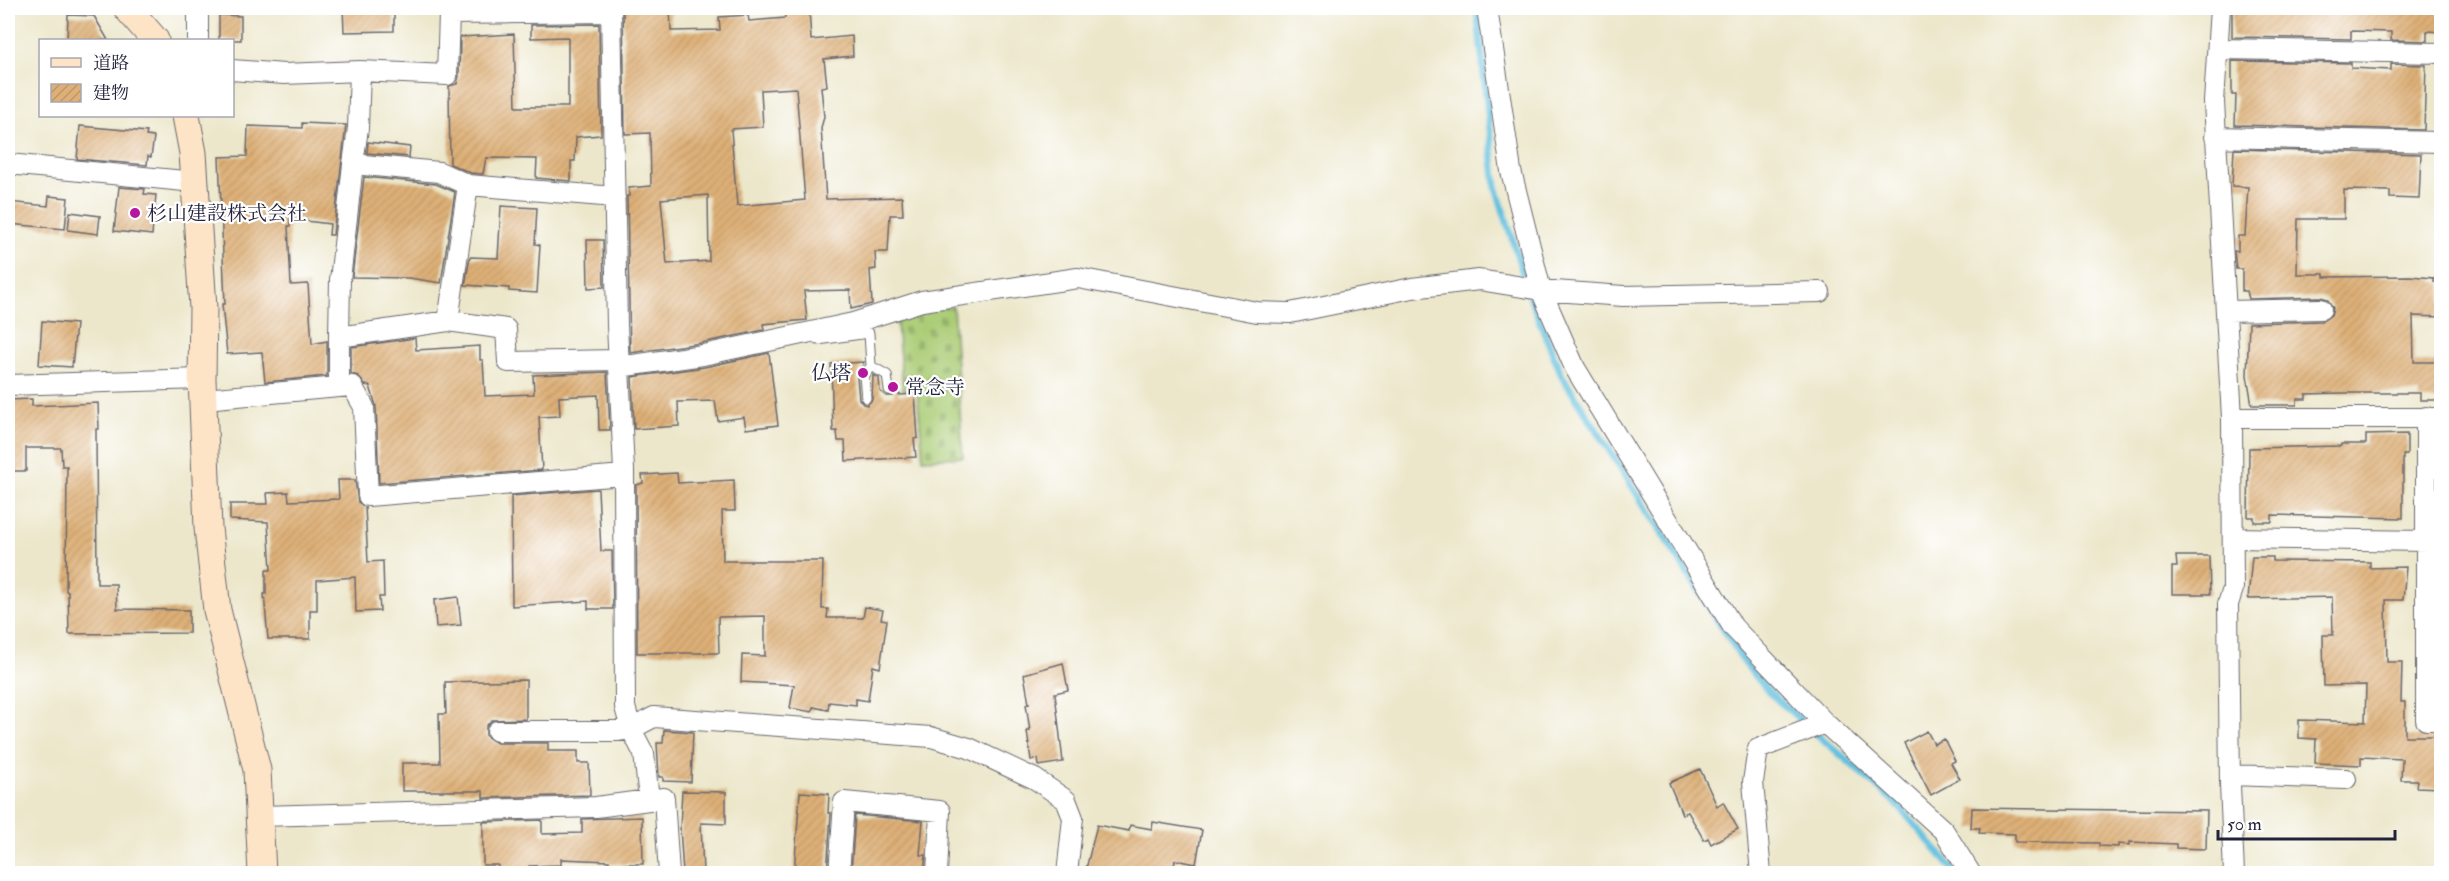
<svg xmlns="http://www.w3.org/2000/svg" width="2449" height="881" viewBox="0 0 2449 881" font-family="'IM FELL Double Pica','Noto Serif JP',serif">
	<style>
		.cemetery { fill: url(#cemetery-stones); stroke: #667758; stroke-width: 1.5 }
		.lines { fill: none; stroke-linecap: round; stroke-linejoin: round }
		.stream { stroke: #5fbfde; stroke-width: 7 }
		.building { fill: url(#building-hatch); fill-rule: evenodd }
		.lane-casing { stroke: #69676d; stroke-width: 11 }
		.street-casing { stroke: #69676d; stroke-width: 22 }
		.secondary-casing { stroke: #69676d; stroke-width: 29 }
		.lane { stroke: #fff; stroke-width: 9 }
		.street { stroke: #fff; stroke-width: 20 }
		.secondary { stroke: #fee4c6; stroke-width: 27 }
		.poi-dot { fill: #b5179e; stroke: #fff; stroke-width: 2 }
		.labels { text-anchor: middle; stroke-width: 4.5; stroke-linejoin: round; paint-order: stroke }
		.poi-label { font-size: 20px; fill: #22223b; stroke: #fff; text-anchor: start }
	</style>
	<defs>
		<pattern id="cemetery-stones" width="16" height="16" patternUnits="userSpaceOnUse" patternTransform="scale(1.5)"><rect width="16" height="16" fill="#aacc75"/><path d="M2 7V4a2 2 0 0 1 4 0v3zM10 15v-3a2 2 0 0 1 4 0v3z" fill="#92af66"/></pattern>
		<pattern id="building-hatch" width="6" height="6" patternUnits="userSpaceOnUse" patternTransform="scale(1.5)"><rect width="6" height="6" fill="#deb077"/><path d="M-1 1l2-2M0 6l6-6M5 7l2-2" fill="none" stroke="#be9768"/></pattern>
	</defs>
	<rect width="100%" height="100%" fill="#fff"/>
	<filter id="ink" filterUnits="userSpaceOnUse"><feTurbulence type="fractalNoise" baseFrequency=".0167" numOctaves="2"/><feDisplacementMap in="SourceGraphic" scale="12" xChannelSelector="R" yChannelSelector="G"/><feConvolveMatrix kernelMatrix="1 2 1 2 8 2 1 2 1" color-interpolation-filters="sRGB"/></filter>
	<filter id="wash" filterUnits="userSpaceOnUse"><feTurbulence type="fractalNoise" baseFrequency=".008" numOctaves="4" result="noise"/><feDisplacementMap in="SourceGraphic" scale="24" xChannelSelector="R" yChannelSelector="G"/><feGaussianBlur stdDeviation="1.35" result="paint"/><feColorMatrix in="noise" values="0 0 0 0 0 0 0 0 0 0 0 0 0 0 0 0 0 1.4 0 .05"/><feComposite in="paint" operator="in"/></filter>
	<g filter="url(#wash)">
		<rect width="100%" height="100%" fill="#ece7cb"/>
		<path class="cemetery" d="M953 307 963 457 923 459 917 389 903 390 896 314 906 310Z"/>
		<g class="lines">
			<path class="stream" d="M1477 8 1496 187 1532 302 1562 376 1745 663 1770 693 1897 804 1957 874"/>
		</g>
		<g id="blocks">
			<path class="building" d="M343 8H394V31L344 32Z
				M623 8H670L671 31 720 30 719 17 748 15 749 21 785 18 784 8H809L811 40 852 36 853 56 824 59 827 86 821 87 824 117 821 128 826 199 902 197 903 215H890L888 252H875L876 269 870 270 872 304 851 309 850 290 804 291 807 320 763 324 764 330 701 343 630 353 627 196H629V188L651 186 650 133 625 134ZM796 88 805 200 737 206 731 129 763 127 761 90ZM708 195 709 261 667 264 661 199Z
				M2232 8H2442V32L2427 31V41L2391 40V32L2351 31V39L2232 37Z
				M68 15 94 16 108 40H67Z
				M219 15 241 16V40H219Z
				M599 24 601 135 576 137 575 161H571V181L536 178 537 159 486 158 483 174 471 173 450 164 449 86 457 84 459 76 460 37 514 34 516 107H568V37L531 38V25Z
				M2232 61 2351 63V68L2391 70V64L2426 65 2424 130 2235 125 2236 95H2232Z
				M302 123 346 125 333 235H329L330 224 290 219V226H288L291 285 308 284 312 344 327 341V376L265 382 262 352 227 354 222 304H225L219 157 247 156 248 126 302 128Z
				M80 126 147 132 146 136 154 137 151 157 148 156 147 165 77 159Z
				M368 142 410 147 409 157 367 153Z
				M2234 149 2421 154 2419 199 2390 198V191L2344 190V219H2298L2297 274H2324V277L2409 276 2434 278V282H2442V317L2413 316 2414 362H2442V400H2420V393H2343L2306 394V399H2297V405H2252L2247 375 2249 323 2322 321 2331 315 2333 308 2327 299 2321 297 2249 299 2247 291H2242V269H2236L2234 251H2238V236H2245L2248 187 2232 186Z
				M364 177 436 184 455 192 441 283 409 278 352 277Z
				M119 187 145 189 144 194 156 195 152 235 114 231Z
				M49 196 68 198 65 229 8 224V202L48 206Z
				M501 206 537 208 535 244 540 245 537 293 509 291V288L465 285 470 257 498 258Z
				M70 212 100 216 98 234 68 230Z
				M587 240H603L604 287 588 288Z
				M42 321 76 324 72 367 39 365Z
				M415 338 416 350 480 346V360H483L485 396 534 394 533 375 607 372 610 430H599L598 395 559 397 560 416 539 417 542 470 379 483 376 406 370 386 365 385 358 376 351 374V347Z
				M769 353 778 425 746 429 744 417 718 421 715 401 678 402 679 426 634 429 632 377 705 367Z
				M864 362 857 377 859 399 863 404 867 405 872 400 873 375 879 378 880 391 886 396H893L896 389H898L899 395 915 394 918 438 914 439 916 457 846 461 845 441H838L837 431H833L831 364Z
				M32 399V406L98 403 99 429H96L97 584H116L117 609 189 610V633L69 634 68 592 66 591 67 466H62L61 448H26V471H8V400Z
				M2407 434V455H2403V518L2272 515V522H2254V517H2248L2249 448 2341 446V444H2366V435Z
				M677 473 678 483 734 480 735 511H722L723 561H823L822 609H828L827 618H863L865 607 883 610 881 619 887 620 880 668 873 666 868 701 856 699V705L829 702 828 710 813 707 812 712 790 708 794 685 741 682 742 655 765 656V616L718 617 719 653H637L636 485 643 483 642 475Z
				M338 480H355L358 502 365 507 368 562 383 561 384 597H379L380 611 356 612 355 577 317 580V610H310V639H268L264 594H266V570H271L268 522 230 520V504H268L267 493 288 492 289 501 339 499Z
				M598 489 601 551H612L613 609H588V601L512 606 511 496Z
				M2176 556H2209L2210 594H2172V567H2177Z
				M2252 557H2273V561L2370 562V568L2406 567 2403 600H2386L2387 662H2402L2401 702H2405V736H2442V788L2416 787 2417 780H2401L2402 759 2361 757V765L2315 763 2316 739 2299 738V720L2365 722 2366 685 2324 686 2323 635H2333L2332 597 2248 599Z
				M458 597 461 625 436 627 434 600Z
				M1063 663 1068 690 1055 693 1063 762 1039 766 1038 759 1031 760 1027 731H1030L1026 704H1029L1024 674Z
				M526 680V719L492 720 486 726V736L497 743H548V751H578V763H589L590 795 483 798V791H402V763H440L439 714H446L445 682Z
				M664 730 693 732 691 782 663 781V777H659L657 743H663Z
				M1927 731 1934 744 1944 739 1955 761 1951 763 1960 779 1931 795 1904 743Z
				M1700 769 1717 806 1723 802 1738 829 1711 844 1708 838 1704 840 1688 812 1682 814 1669 783Z
				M682 791 726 792V824L701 823 703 873H683L680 827Z
				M800 792 829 794 828 813H831L827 873H794Z
				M1972 808 2207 811 2206 849 2176 848V844L2130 842V845L2118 844V847L2099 846V843L2015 842V834L1979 833 1980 828H1971Z
				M855 815 923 821 920 855H926L924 873H851Z
				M642 817 643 864H609V861L561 859V865L529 866V873H498V865H483V822L542 820V834L582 833V819Z
				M1153 822 1202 830 1196 864 1175 860 1174 868 1163 866V873H1085L1097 825 1129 831 1130 825 1152 829Z"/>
		</g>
	</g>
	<g filter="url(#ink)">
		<use href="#blocks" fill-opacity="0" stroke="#69676d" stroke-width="1.5"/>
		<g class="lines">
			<g class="lane-casing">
				<path id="lane" d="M817 329 818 340 869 333 871 366 887 375 889 390
					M866 398 864 376 871 366"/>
			</g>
			<g class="street-casing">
				<path id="street" d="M611 8 617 325 624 471 625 707 631 729 644 754 649 799
					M1487 8 1511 171 1541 290 1575 368 1733 627 1825 723 1944 831 1971 874
					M2220 8 2214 102 2232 418 2233 589 2228 604 2230 785 2234 874
					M198 40V8
					M2219 49 2442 53
					M232 70 284 74 360 71 358 128 353 164 439 172 468 185 448 321 506 329 508 362 618 360
					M360 71 447 75 449 14 611 12
					M2215 137 2442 142
					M8 164 195 182
					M468 185 615 197
					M2227 311 2321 309
					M339 337 340 280 353 164
					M619 367 703 355 853 323 922 301 1078 278 1257 312 1290 313 1412 288 1479 280 1541 290 1623 296 1820 292
					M8 385 202 379
					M339 387 352 386 364 407 368 496 624 475
					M204 399 339 387V337L448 321
					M2426 417V720H2442
					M2232 418H2442
					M2233 538 2426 541
					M497 731H617L631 729 654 717 931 737 969 748 1035 779 1066 800 1073 818 1067 874
					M2230 775 2346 779
					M260 816 596 807 664 798 669 874
					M839 874 844 802 940 811 937 874
					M1761 874 1753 782 1758 749 1825 723"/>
			</g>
			<g class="secondary-casing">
				<path id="secondary" d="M127 8 155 40
					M186 116 193 153 203 308 202 379 208 528 217 610 257 770 262 874"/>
			</g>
			<use href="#lane" class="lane"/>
			<use href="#street" class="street"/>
			<use href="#secondary" class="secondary"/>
		</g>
	</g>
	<g class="poi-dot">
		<circle cx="135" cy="213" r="6"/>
		<circle cx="863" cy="373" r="6"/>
		<circle cx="893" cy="387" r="6"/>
	</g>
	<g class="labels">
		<g class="poi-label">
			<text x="147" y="220">杉山建設株式会社</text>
			<text x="851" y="380" text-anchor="end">仏塔</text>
			<text x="905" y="394">常念寺</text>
		</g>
	</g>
	<rect width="2449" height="881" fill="none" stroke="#fff" stroke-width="30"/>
	<rect x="39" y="39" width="195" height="78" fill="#ffffff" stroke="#a7a7b1" stroke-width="1.5"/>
	<rect x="51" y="58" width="30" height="9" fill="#fee4c6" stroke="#a7a7b1" stroke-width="1.5"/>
	<text x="93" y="69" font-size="18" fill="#22223b">道路</text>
	<rect x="51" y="84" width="30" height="18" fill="url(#building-hatch)" stroke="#a7a7b1" stroke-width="1.5"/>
	<text x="93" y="99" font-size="18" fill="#22223b">建物</text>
	<path d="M2218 830v9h177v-9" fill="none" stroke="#22223b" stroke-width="3"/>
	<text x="2227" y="830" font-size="18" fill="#22223b" stroke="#ffffff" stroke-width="4.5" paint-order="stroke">50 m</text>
</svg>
